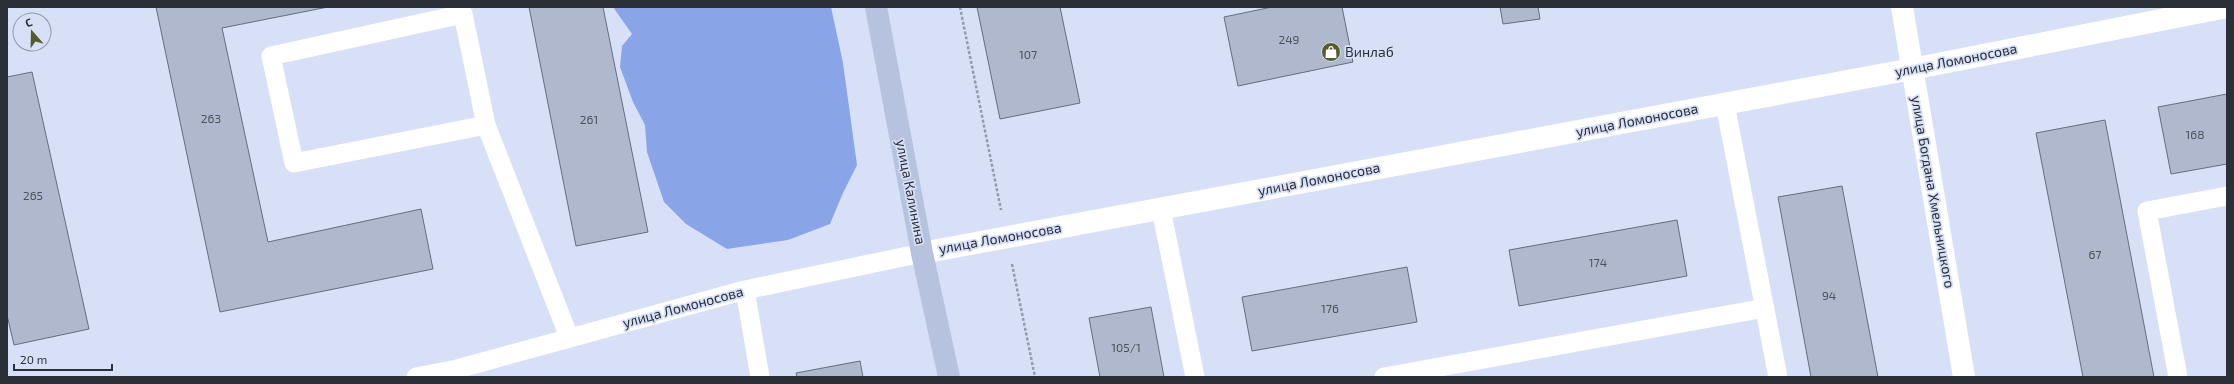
<svg xmlns="http://www.w3.org/2000/svg" width="2234" height="384" viewBox="0 0 2234 384" font-family="'Exo 2',sans-serif">
	<style>
		.forest { fill: #8aa4e8 }
		.building { fill: #afb8cd; stroke: #656d81 }
		.lines { fill: none; stroke-linecap: round; stroke-linejoin: round }
		.path { stroke: #939aab; stroke-width: 2.5; stroke-dasharray: 3 2; stroke-linecap: butt }
		.service { stroke: #fff; stroke-width: 19 }
		.tertiary { stroke: #fff; stroke-width: 22 }
		.primary { stroke: #b7c2df; stroke-width: 22 }
		.labels { text-anchor: middle; stroke-width: 3.5; stroke-linejoin: round; paint-order: stroke }
		.number-label { font-size: 12px; fill: #4c515c }
		.poi-label { font-size: 14px; fill: #2b2f37; stroke: #d7e0f7; text-anchor: start }
		.street-label { font-size: 14px; fill: #2b2f37; stroke: #d7e0f7 }
	</style>
	<rect width="100%" height="100%" fill="#d7e0f7"/>
	<path class="forest" d="M613 7H831L843 63 857 165 843 193 830 224 788 240 727 249 686 224 664 202 647 152 645 125 633 102 620 67 622 46 632 34Z"/>
	<path class="building" d="M156 7H328L222 28 268 242 421 209 433 269 220 312Z
		M529 7H603L648 232 576 246Z
		M977 7H1060L1080 103 1000 119Z
		M1272 7H1342L1353 62 1238 86 1224 17Z
		M1500 7H1538L1540 19 1503 24Z
		M32 72 89 329 14 345 7 315V77Z
		M2227 94V164L2171 174 2158 107Z
		M2105 120 2154 377H2083L2036 133Z
		M1842 186 1878 377H1811L1778 197Z
		M1677 220 1687 276 1519 306 1509 250Z
		M1407 267 1417 322 1252 351 1242 297Z
		M1151 307 1164 377H1100L1089 318Z
		M860 361 863 377H797L796 373Z"/>
	<g class="lines">
		<path class="path" d="M960 7 1001 210
			M1012 264 1035 377"/>
		<path class="service" d="M1725 104 1778 377
			M486 125 294 163 271 56 463 14 486 125 569 337
			M1161 209 1195 377
			M745 290 760 377
			M416 377 457 369 745 290 922 253
			M1384 377 1765 308
			M2178 377 2147 211 2227 196"/>
		<path class="tertiary" d="M1902 7 1964 377
			M922 253 1912 69 2227 7"/>
		<path class="primary" d="M876 7 922 253 949 377"/>
	</g>
	<defs>
		<g id="shop-disc" transform="scale(1)"><circle r="9.5" fill="#545c2b" stroke="#d7e0f7"/><path d="M-5-2.5h2.3a2.7 3.5 0 0 1 5.4 0H5L5.5 6h-11ZM-1.5-2.5h3a1.5 2.3 0 0 0-3 0Z" fill="#fff"/></g>
	</defs>
	<g fill-rule="evenodd">
		<use href="#shop-disc" x="1331" y="52"/>
	</g>
	<g class="labels">
		<g class="number-label">
			<text x="1289" y="44">249</text>
			<text x="1028" y="59">107</text>
			<text x="211" y="123">263</text>
			<text x="589" y="124">261</text>
			<text x="2195" y="139">168</text>
			<text x="33" y="200">265</text>
			<text x="2095" y="259">67</text>
			<text x="1598" y="267">174</text>
			<text x="1829" y="300">94</text>
			<text x="1330" y="313">176</text>
			<text x="1126" y="352">105/1</text>
		</g>
		<g class="poi-label">
			<text x="1345" y="57">Винлаб</text>
		</g>
		<g class="street-label">
			<text transform="translate(1956 60) rotate(-11)" y="5">улица Ломоносова</text>
			<text transform="translate(1637 120) rotate(-11)" y="5">улица Ломоносова</text>
			<text transform="translate(1319 179) rotate(-11)" y="5">улица Ломоносова</text>
			<text transform="translate(911 192) rotate(79)" y="5">улица Калинина</text>
			<text transform="translate(1933 192) rotate(80)" y="5">улица Богдана Хмельницкого</text>
			<text transform="translate(1000 238) rotate(-10)" y="5">улица Ломоносова</text>
			<text transform="translate(683 307) rotate(-15)" y="5">улица Ломоносова</text>
		</g>
	</g>
	<rect width="2234" height="384" fill="none" stroke="#2b2f37" stroke-width="16"/>
	<g transform="translate(32 32) rotate(340)"><circle r="19" fill="#d7e0f7" stroke="#9299aa"/>
	<path d="M0-3L7 15L0 10L-7 15Z" fill="#545c2b"/>
	<text y="-6" font-size="11" font-weight="bold" text-anchor="middle" fill="#2b2f37">С</text>
	</g>
	<path d="M14 364v6h98v-6" fill="none" stroke="#2b2f37" stroke-width="2"/>
	<text x="20" y="364" font-size="12" fill="#2b2f37" stroke="#d7e0f7" stroke-width="3" paint-order="stroke">20 m</text>
</svg>
